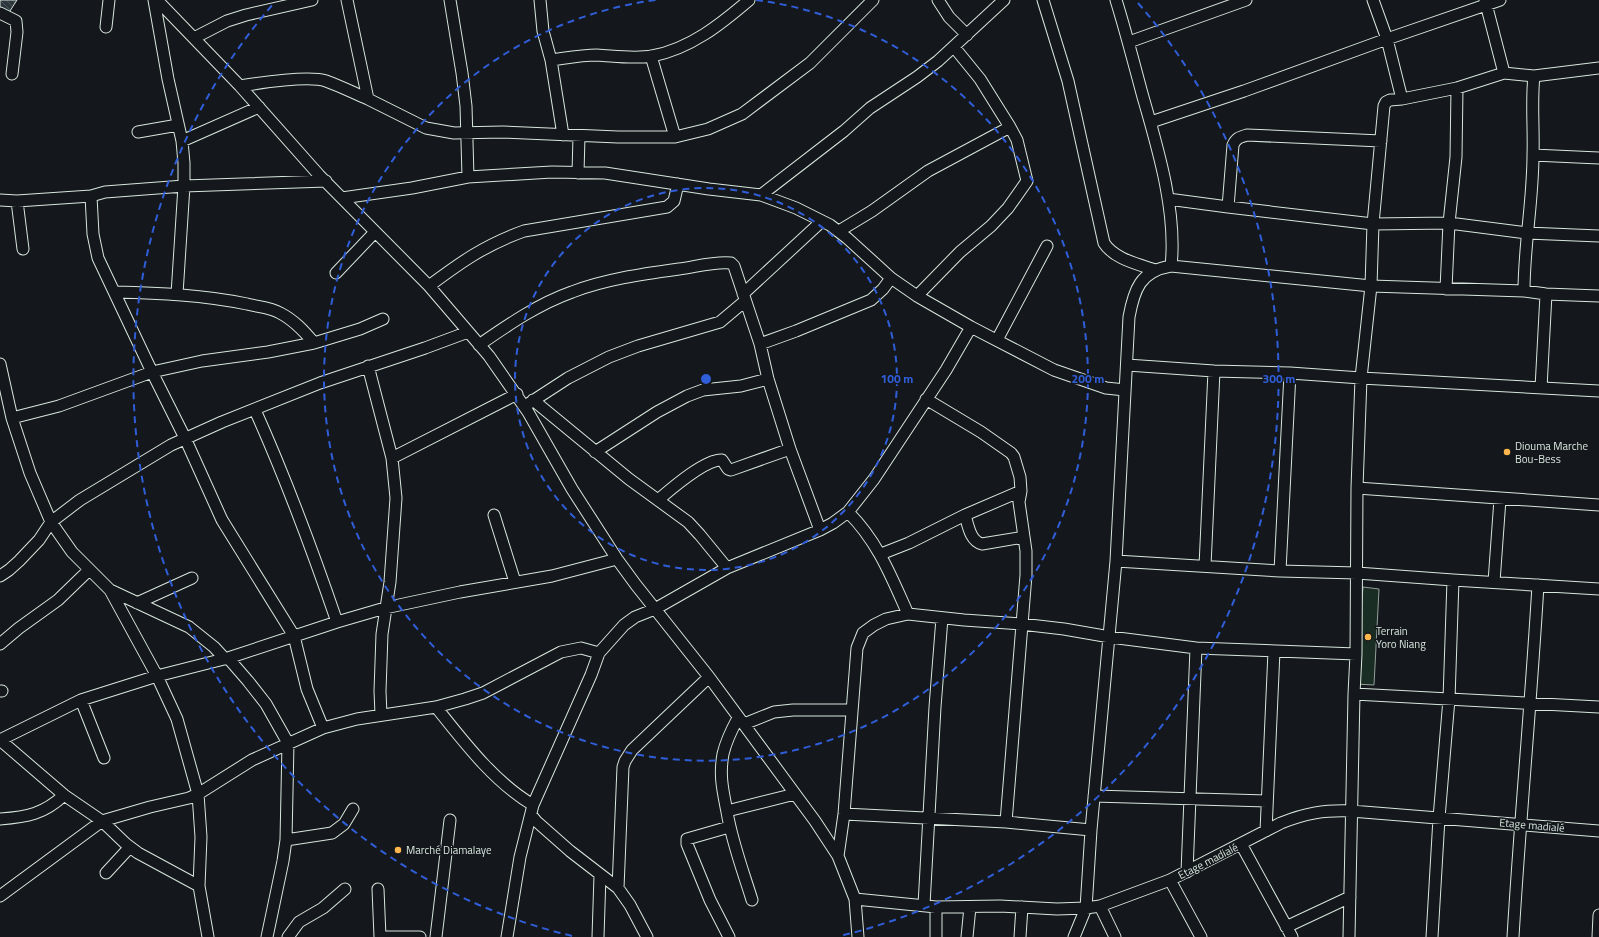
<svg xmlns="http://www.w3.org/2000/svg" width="1599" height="937" viewBox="0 0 1599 937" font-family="'Titillium Web',sans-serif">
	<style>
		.pitch { fill: #1a2d24; stroke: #939e99 }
		.building { fill: url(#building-back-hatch); stroke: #d8e6dc }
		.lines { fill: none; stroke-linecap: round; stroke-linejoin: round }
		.minor-casing { stroke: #d8e6dc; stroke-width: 13 }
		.minor { stroke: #14181c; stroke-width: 11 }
		.ring { fill: none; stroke: #305dd8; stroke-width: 2; stroke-dasharray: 7 5 }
		.poi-dot { fill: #ffb74d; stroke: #14181c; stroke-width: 1.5 }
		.labels { text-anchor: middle; stroke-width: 3; stroke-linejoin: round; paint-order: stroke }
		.poi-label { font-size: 11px; fill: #d8e6dc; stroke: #14181c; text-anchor: start }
		.street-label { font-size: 11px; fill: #d8e6dc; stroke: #14181c }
		.centre { fill: #305dd8; stroke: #14181c; stroke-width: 2 }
		.ring-label { font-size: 12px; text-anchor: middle; font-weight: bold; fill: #305dd8; stroke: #14181c; stroke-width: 3; stroke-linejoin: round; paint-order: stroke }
	</style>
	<defs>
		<pattern id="building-back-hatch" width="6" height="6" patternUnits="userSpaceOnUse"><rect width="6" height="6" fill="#2c363c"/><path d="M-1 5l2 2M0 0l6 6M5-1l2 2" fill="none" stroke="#4a5358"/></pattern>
	</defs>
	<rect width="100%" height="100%" fill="#14181c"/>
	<path class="pitch" d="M1363 587 1379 589 1374 685 1355 684Z"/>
	<path class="building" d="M0 0H17L8 14 0 9Z"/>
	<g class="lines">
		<g class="minor-casing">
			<path id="minor" d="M154 0 168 79 182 141 184 163V186L177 294
				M157 0 240 86 319 175 429 286 489 356 528 412 572 489 617 559 636 585 709 677 815 821 838 856 855 899 936 907 1000 906 1057 909 1086 908 1100 906 1170 880 1281 823C1306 813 1324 810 1351 811L1599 831
				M347 0 368 99 426 128 454 133 503 132 618 137H675L708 129 742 114 810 63 873 0
				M450 0 462 73 466 106 468 177
				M540 0 543 31 551 60 563 135
				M938 0 949 17 967 35
				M1043 0 1068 81 1104 243C1114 259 1138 264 1155 270
				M1116 0C1126 32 1134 64 1143 97 1158 149 1177 212 1171 266
				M1373 0 1387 39 1402 99
				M1485 0 1504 73
				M0 13 16 21 17 32 12 74
				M106 27 109 0
				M194 38 227 21 246 15 312 0
				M1129 42 1246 0
				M651 56 675 137
				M551 60C566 58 582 55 597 55 615 56 634 59 652 56 690 49 721 24 749 0
				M240 86C259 83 308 75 326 81 340 86 354 93 368 99
				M1457 88 1456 157 1449 223 1527 233 1599 236
				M1151 122 1244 91 1387 39 1500 0
				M138 132 178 125
				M182 141 259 107
				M1533 155 1599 158
				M578 173 579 136
				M761 195 844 131 870 108 917 77 938 61 1004 0
				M91 196 93 234 98 258 152 372 185 438 222 520 294 636 307 689 323 728
				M342 198 412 188 468 177 552 172 605 173 709 189 761 195 796 208 830 225 847 238 891 278 917 296 971 327 1054 370 1106 388 1125 390
				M1168 199 1228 207 1373 224 1449 223 1446 289
				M0 200 17 201 91 196 105 192 184 186 326 181
				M17 201 23 249
				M1228 207 1233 145C1236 138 1240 137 1247 135L1381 141
				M839 231 872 211 928 171 1010 127
				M336 273 375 232
				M429 286C461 262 485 245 524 231L667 207 674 201 678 184
				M1524 291C1524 246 1533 200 1533 155 1534 128 1531 102 1534 76
				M115 292C160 293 203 295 247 304 258 307 270 307 280 313 294 320 304 331 314 343
				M743 294 822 221
				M917 296 960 252 991 226 1008 208 1027 181 1017 140 1010 127 980 79 954 47
				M997 340 1047 246
				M760 344 796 331 871 300 883 289 891 278
				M479 345C508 325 538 304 572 292 606 279 643 274 679 269 695 267 715 261 731 263L734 266 760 344 768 379 790 449 820 530
				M0 364 12 418 59 406 152 372 202 361 268 352 314 343 360 329 383 319
				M1127 365 1214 371 1290 373 1361 378 1599 391
				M368 366 392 458 396 498 390 582 382 634 380 691 381 715
				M1541 388 1546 294
				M926 399 981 432 1011 453 1014 457 1020 477 1021 491 1019 502 1026 551V575L1006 822
				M533 400 629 479 688 522 700 535 727 568 820 530 833 523 848 512 874 479 946 370 971 327
				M528 404 568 378 609 357 638 346 720 322 745 301
				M255 410C286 479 312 549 337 622
				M12 418 30 473 51 522 72 552 110 590 157 676 177 719 198 794 201 837 199 886 208 937
				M595 452 657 412 687 396 703 390 741 386 768 379
				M392 458 517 394
				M1357 488 1599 505
				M658 500C671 489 705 459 722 460L728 469 731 470 790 449
				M848 512C878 542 891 576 908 614
				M494 515 515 582
				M965 515C968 525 970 541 982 544L1024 537
				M881 554 909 543 965 515 1021 491
				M1116 561 1280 571 1357 573 1453 580 1599 589
				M1205 566 1214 371
				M1280 571 1290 373
				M0 576 9 570 19 561 39 540 51 522 80 500 171 445 222 422 320 383 425 348 468 332
				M1494 582 1500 499
				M110 590 189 627 214 647 225 659
				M137 603 192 578
				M0 644 19 628 58 600 89 570
				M228 658 248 681 266 704 288 743 286 840 283 861 267 937
				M0 691H2
				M1354 694 1599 707
				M81 700 104 758
				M436 707C464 742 494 782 533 805
				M738 718C732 729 726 741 723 754 719 776 723 791 727 812 732 842 743 871 752 900
				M744 724 774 712 793 710H852
				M0 740 81 700 157 676 228 658 337 622 385 608 460 592 552 576 617 559
				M0 740 64 795 102 821 126 844 138 853 199 886
				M1094 796 1267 801
				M727 811 795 794
				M844 814 1006 822 1091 830
				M531 815 536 821 570 851 618 888 630 905 647 937
				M0 819C27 817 44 814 64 795
				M1266 831 1274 651
				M286 840 332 833 344 824 353 809
				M1241 844 1292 937
				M838 856 844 814 857 648 863 633 874 625 886 619 908 614 964 620 1021 624 1064 629 1110 637 1196 648 1356 654
				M1187 872 1196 648
				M106 873 130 847
				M1170 880 1201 937
				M618 888 623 767 625 761 632 750 709 677
				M378 889 380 937
				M0 896 102 821 150 807 189 798 198 794 252 760 323 728 357 719 436 707 465 699 483 693 561 652 581 648 599 653
				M855 899 858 937
				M924 905 935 707 942 618
				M1100 906 1115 937
				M1286 927 1350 897
				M288 937 299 922 323 908 345 889
				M385 937H420
				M436 937 450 820
				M507 937 520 857 533 805 591 675 599 653 624 625 635 617 655 609 727 568
				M598 937 600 875
				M729 937 710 900 687 844V839L729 827
				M936 937V907
				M967 937 970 907
				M1020 937 1022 907
				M1074 937 1086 908 1091 830 1116 561 1129 317C1134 290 1140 271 1171 266L1371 286 1524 291 1546 294 1599 296
				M1349 937 1354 694 1356 654 1357 488 1361 378 1371 286 1373 224 1384 106 1386 102 1390 100 1402 99 1457 88 1504 73 1534 76 1599 68
				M1432 937 1439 818 1449 699 1453 580
				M1513 937C1520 820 1531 703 1538 585
				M1598 937 1599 915"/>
		</g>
		<use href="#minor" class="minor"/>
	</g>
	<g class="ring">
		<circle cx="706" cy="379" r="191"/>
		<path d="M756 0A382 382 0 1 1 656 0"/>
		<path d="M572 936A573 573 0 0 1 274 3M1138 3A573 573 0 0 1 840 936"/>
	</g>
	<g class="poi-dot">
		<circle cx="1507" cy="452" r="4"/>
		<circle cx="1368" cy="637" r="4"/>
		<circle cx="398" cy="850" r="4"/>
	</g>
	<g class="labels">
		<g class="poi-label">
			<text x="1515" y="450">Diouma Marche<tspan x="1515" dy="13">Bou-Bess</tspan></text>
			<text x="1376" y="635">Terrain<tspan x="1376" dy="13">Yoro Niang</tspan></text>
			<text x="406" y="854">Marché Diamalaye</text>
		</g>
		<g class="street-label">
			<text transform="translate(1532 825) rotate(5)" y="4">Etage madialé</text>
			<text transform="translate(1208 861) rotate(-27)" y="4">Etage madialé</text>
		</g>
	</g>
	<circle cx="706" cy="379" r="6" class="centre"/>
	<g class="ring-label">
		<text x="897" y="383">100 m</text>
		<text x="1088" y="383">200 m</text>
		<text x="1279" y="383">300 m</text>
	</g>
</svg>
